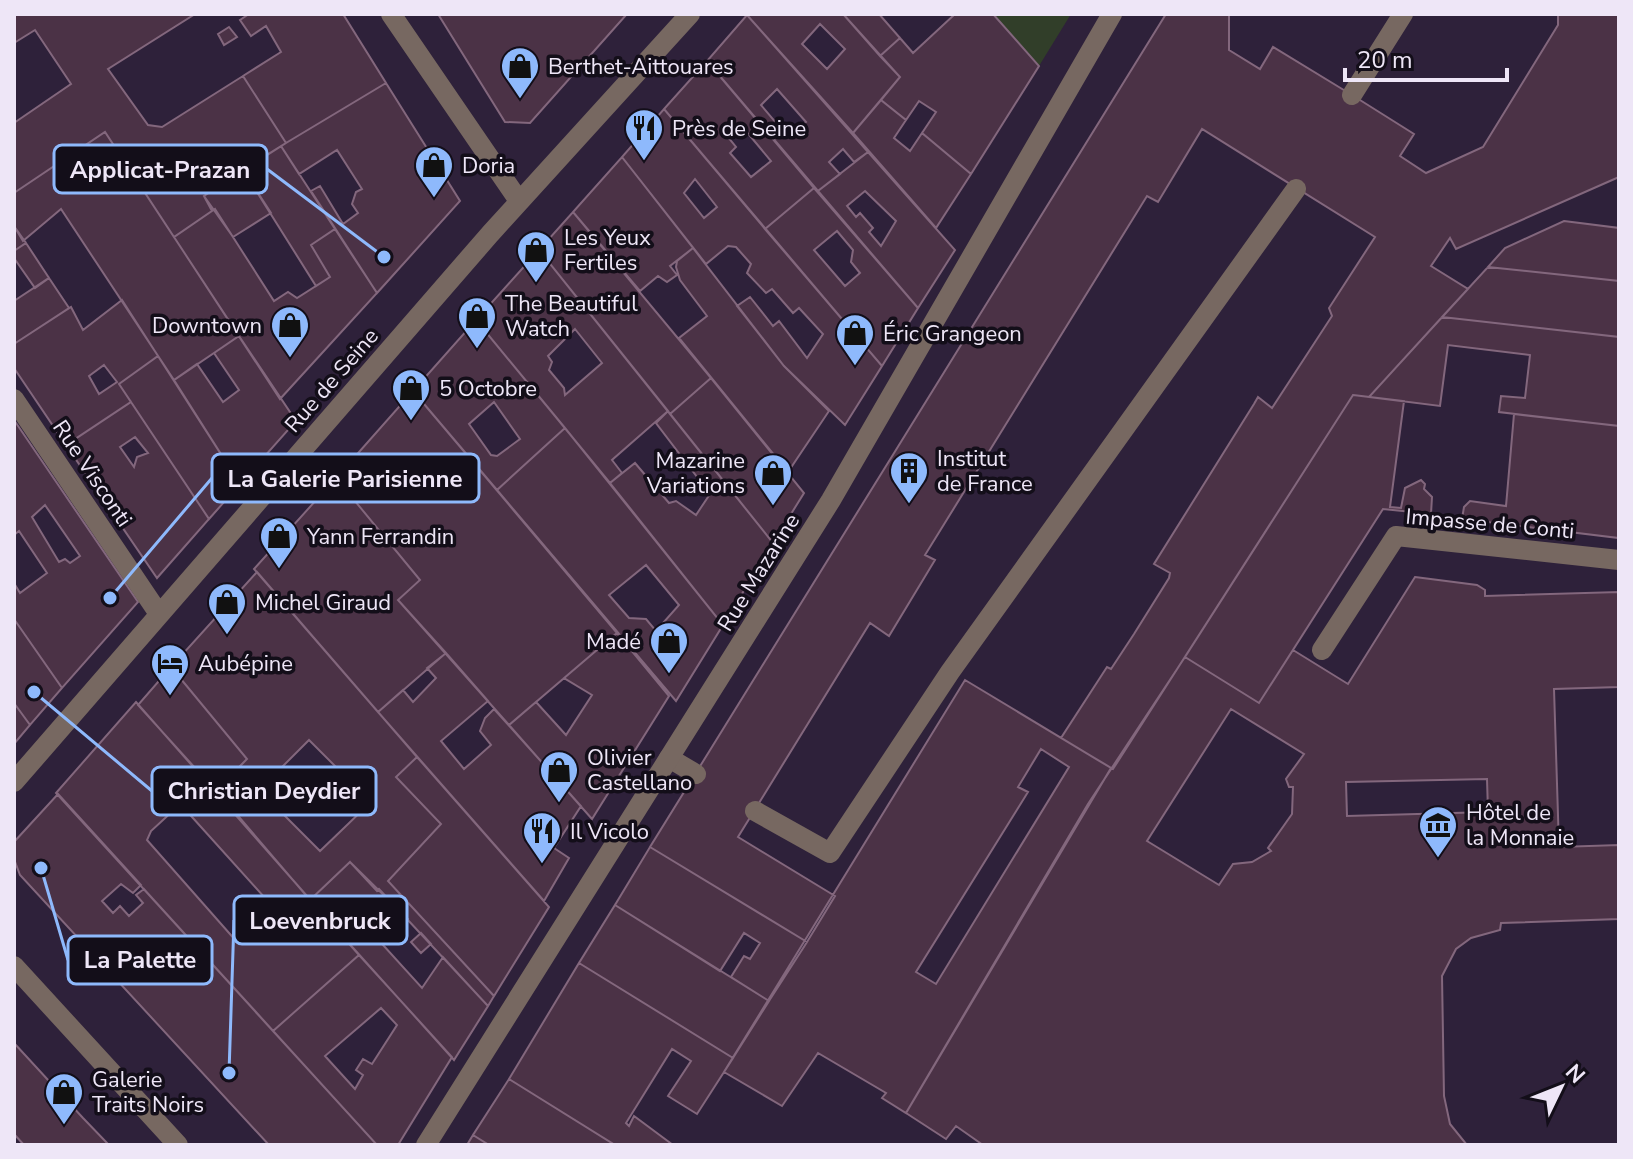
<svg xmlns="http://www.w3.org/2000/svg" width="1633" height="1159" viewBox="0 0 1633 1159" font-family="'Nunito Sans',sans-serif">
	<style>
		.green { fill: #313e29 }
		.building { fill: #4b3246; stroke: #83677d; stroke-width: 2; fill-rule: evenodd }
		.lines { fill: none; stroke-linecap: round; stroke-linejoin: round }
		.service { stroke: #776861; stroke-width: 20 }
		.minor { stroke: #776861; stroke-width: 20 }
		.labels { text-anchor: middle; stroke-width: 7; stroke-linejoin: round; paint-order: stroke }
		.poi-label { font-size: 22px; fill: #eee6f7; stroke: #130e19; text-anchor: start }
		.street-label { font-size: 22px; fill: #eee6f7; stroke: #130e19 }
		.leader { fill: none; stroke: #8eb9fc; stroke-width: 3 }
		.callout-dot { fill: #8eb9fc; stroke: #130e19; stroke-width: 3 }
		.callout { fill: #130e19; stroke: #8eb9fc; stroke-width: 3 }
		.callout-label { font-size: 24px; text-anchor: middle; font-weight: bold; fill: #eee6f7 }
	</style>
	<rect width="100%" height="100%" fill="#2e213a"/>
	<path class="green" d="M993 14H1071L1039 66Z"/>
	<path class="building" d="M14 14H195L108 69 148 125 162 127 243 76 286 143 204 196 212 211 174 237 105 132 14 193V123L71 84 35 30 14 43Z
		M249 14H343L386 83 286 143 243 76 281 52 266 26 251 36 240 20Z
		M438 14H627L530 123 505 122Z
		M843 14 900 77 853 133 747 15ZM820 24 845 49 827 69 802 44Z
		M843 14H879L900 38 880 56Z
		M955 14H993L1039 66 971 174 922 133 936 112 919 101 906 120 881 100 900 77 880 56 900 38 913 53Z
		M1166 14H1229V50L1260 69 1273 47 1352 95 1414 134 1400 156 1426 173 1483 147 1558 25V14H1619V177L1456 249 1450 238 1431 266 1468 289 1369 397 1353 395 1113 769 1061 738 1107 667 1111 669 1134 634 1169 578 1170 573 1154 564 1254 404 1258 397 1272 408 1332 316 1329 308 1375 237 1202 129 1158 202 1147 196 925 555 935 560 889 636 870 623 738 837 835 896 807 942 650 847Z
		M747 15 868 152 854 162 843 149 829 162 840 174 818 191 707 61ZM777 89 806 122 788 137 761 105Z
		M229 27 237 37 224 45 218 34Z
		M707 61 814 188 765 229 664 109ZM741 125 771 161 751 177 730 153 736 147 728 137Z
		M386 83 460 201 377 293 311 191 320 186 343 224 358 213 352 204 356 192 362 189 337 150 299 174 281 146Z
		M881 100 906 120 894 138 910 151 922 133 971 174 936 228 853 133Z
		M664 109 882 366 845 425 784 366 737 306 750 297 773 326 779 321 807 358 823 334 799 308 793 313 772 289 766 293 747 273 751 264 736 247 728 246 706 264 622 157ZM695 179 717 207 704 218 684 193Z
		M105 132 239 336 174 380 61 209 23 241 14 226V193Z
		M281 146 335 229 311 245 330 277 316 286 243 170Z
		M868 152 955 250 918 308 818 191ZM865 191 896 221 881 246 869 232 873 228 860 213 856 217 847 206Z
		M622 157 693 248 670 266 677 275 667 282 658 276 640 291 573 212Z
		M243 170 271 213 233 237 204 196Z
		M814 188 918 308 882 366 765 229ZM837 231 853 250 851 262 860 273 845 286 814 250Z
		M215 209 274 301 288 292 297 298 330 277 311 245 335 229 377 293 280 399 174 237Z
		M573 212 711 378 670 414 539 250Z
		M1564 221 1619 228V281L1488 267 1505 248Z
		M14 226 26 243 14 251Z
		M26 243 49 278 35 288 14 258V251Z
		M693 248 784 366 829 411 788 472 679 338 707 316 680 280 676 267 677 261Z
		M539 250 668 411 612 460 622 473 610 483 476 320ZM575 329 602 363 565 395 564 388 549 370 552 362 548 356Z
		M1488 267 1619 281V337L1442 317Z
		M49 278 69 308 14 344V301Z
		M122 300 158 356 119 384 131 402 66 445 14 368V344L71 307 83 330ZM104 365 117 382 99 394 89 376Z
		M1442 317 1619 337V426L1499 412 1501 396 1525 398 1530 355 1448 345 1440 406 1369 397Z
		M476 320 565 428 497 490 413 391ZM494 402 520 439 497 456 491 455 469 424Z
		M239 336 296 421 240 484 174 380 197 364 223 402 239 390 214 353Z
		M158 356 240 484 209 519 119 384Z
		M711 378 804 493 773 543 670 414Z
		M413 391 617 633 509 725 398 600 420 580 336 478Z
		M1353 395 1404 401 1390 507 1401 508 1405 488 1421 480 1425 484 1424 489 1432 497 1431 514 1383 509 1259 703 1185 657Z
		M131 402 209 519 157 578 66 445ZM135 437 148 453 137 457 134 467 120 447Z
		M668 411 773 543 723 625 610 483 635 463 669 503 676 501 696 515 710 494 656 423Z
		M1514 414 1619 426V538L1462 519 1464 507 1470 501 1506 506Z
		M14 420 138 602 62 688 14 619V583L20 593 47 573 19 531 14 535ZM45 505 80 556 70 563 65 559 59 562 32 517Z
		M565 428 723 625 676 701 497 490ZM646 565 679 605 656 631 646 619 629 618 609 595Z
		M336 478 420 580 398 600 446 653 378 712 254 569Z
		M257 572 417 757 396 777 441 824 388 881 494 996 488 1006 379 889 377 891 350 862 310 900 216 790 247 759 171 667ZM309 740 371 802 320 851 259 790Z
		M1415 577 1477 585 1485 590V596L1619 592V687L1554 689 1559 847 1619 845V919L1501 923 1500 930 1471 938 1456 949 1442 976 1444 1096 1450 1124 1467 1145H983L956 1126 946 1139 906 1113 1088 804 1185 657 1259 703 1293 650 1348 684ZM1231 709 1304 754 1286 779 1289 787H1293L1292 814 1268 848 1271 851 1252 862 1233 864 1219 885 1147 841ZM1487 779 1488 812 1347 816 1346 782Z
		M14 619 62 688 30 725 14 703Z
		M617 633 669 696 592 819 509 725 536 702 566 735 592 695 564 678Z
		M446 653 488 701 441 741 464 769 491 745 480 731 485 718 494 709 581 806 554 848 569 858 544 901 378 712 403 690 413 702 436 678 427 668Z
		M171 667 247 759 216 791 138 705Z
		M965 680 1111 768 906 1113 882 1098 886 1093 818 1053 782 1106 724 1072ZM1041 749 1069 767 936 984 916 972 1028 792 1018 787Z
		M136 702 359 955 273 1031 56 793ZM183 807 274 908 237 942 147 840 151 831 175 809Z
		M14 703 30 725 14 744Z
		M417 757 549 907 494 996 388 881 441 824 396 777Z
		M58 794 141 885 133 893 121 884 102 901 113 913 120 906 129 916 143 903 136 895 144 889 377 1145H269L20 875 14 859V842Z
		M650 847 807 942 769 1001 731 977 744 956 750 959 760 943 744 933 720 971 615 905Z
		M350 862 408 919 383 945 422 988 443 957 488 1006 454 1060 310 900Z
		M615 905 769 1001 733 1058 579 963Z
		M421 933 431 944 421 953 411 942Z
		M359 955 452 1057 398 1145H377L273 1031ZM381 1008 397 1025 372 1064 363 1059 356 1070 363 1075 355 1089 325 1056Z
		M579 963 733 1058 697 1114 668 1096 691 1061 672 1049 626 1123 629 1126 634 1116 673 1145H615L509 1079Z
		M14 1043 83 1118 109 1145H24L14 1134Z
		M509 1079 615 1145H489L473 1135Z
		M473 1135 489 1145H467Z"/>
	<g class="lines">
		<path class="service" d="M1352 95 1403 14
			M1322 650 1396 536 1619 560
			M669 758 696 774
			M755 811 830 853 950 672 1296 189"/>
		<path class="minor" d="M391 14 519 201
			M14 399 159 614
			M14 782 490 234 690 14
			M14 966 178 1145
			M426 1145 831 500 1112 14"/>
	</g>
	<defs>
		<g id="shop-pin" transform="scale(2)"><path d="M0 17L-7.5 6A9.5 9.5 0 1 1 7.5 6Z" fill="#8eb9fc" stroke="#130e19"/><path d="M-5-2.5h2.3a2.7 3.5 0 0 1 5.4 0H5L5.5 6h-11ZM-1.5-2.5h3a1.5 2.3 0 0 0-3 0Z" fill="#111"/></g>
		<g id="restaurant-pin" transform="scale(2)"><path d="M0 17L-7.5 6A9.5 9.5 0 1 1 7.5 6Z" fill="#8eb9fc" stroke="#130e19"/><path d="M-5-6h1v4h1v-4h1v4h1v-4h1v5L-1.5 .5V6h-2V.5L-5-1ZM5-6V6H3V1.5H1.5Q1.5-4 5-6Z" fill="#111"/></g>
		<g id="building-pin" transform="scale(2)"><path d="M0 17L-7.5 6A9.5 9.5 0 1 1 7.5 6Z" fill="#8eb9fc" stroke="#130e19"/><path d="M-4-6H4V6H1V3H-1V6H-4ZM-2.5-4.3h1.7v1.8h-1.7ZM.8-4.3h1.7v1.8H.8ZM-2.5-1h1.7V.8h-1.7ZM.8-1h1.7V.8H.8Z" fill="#111"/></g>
		<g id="hotel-pin" transform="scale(2)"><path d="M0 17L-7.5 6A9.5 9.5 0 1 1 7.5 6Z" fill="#8eb9fc" stroke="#130e19"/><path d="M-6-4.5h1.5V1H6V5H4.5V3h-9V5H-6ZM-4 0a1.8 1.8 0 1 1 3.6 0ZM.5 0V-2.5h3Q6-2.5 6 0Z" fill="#111"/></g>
		<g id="museum-pin" transform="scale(2)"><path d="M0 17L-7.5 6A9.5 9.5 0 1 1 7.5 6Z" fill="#8eb9fc" stroke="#130e19"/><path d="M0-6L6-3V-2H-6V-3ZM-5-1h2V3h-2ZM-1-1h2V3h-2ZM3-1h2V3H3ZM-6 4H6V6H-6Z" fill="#111"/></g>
	</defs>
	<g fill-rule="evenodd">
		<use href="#shop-pin" x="520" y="66"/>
		<use href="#restaurant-pin" x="644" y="128"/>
		<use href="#shop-pin" x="434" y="165"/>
		<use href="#shop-pin" x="536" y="250"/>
		<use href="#shop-pin" x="477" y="316"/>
		<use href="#shop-pin" x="290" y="325"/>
		<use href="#shop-pin" x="855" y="333"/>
		<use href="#shop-pin" x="411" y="388"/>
		<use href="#building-pin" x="909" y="471"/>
		<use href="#shop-pin" x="773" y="473"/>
		<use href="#shop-pin" x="279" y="536"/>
		<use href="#shop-pin" x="227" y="602"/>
		<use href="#shop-pin" x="669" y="641"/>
		<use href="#hotel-pin" x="170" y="663"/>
		<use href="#shop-pin" x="559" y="770"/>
		<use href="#museum-pin" x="1438" y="825"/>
		<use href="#restaurant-pin" x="542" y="831"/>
		<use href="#shop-pin" x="64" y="1092"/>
	</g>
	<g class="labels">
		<g class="poi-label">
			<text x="548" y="74">Berthet-Aittouares</text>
			<text x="672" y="136">Près de Seine</text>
			<text x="462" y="173">Doria</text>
			<text x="564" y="245">Les Yeux<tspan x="564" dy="25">Fertiles</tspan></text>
			<text x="505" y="311">The Beautiful<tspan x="505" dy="25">Watch</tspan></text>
			<text x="262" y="333" text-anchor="end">Downtown</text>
			<text x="883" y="341">Éric Grangeon</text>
			<text x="439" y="396">5 Octobre</text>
			<text x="937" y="466">Institut<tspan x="937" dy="25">de France</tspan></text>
			<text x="745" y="468" text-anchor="end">Mazarine<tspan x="745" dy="25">Variations</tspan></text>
			<text x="307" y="544">Yann Ferrandin</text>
			<text x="255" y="610">Michel Giraud</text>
			<text x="641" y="649" text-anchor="end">Madé</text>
			<text x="198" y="671">Aubépine</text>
			<text x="587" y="765">Olivier<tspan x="587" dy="25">Castellano</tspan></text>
			<text x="1466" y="820">Hôtel de<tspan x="1466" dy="25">la Monnaie</tspan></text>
			<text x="570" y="839">Il Vicolo</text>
			<text x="92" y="1087">Galerie<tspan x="92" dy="25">Traits Noirs</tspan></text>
		</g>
		<g class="street-label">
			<text transform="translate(331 380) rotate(-49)" y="8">Rue de Seine</text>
			<text transform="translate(93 473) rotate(56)" y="8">Rue Visconti</text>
			<text transform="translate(1490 523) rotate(5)" y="8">Impasse de Conti</text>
			<text transform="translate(758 572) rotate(-58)" y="8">Rue Mazarine</text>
		</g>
	</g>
	<path class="leader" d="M384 257L267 169M110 598L212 478M34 692L152 791M229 1073L234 920M41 868L68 960"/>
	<g class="callout-dot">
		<circle cx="384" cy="257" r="8"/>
		<circle cx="110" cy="598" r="8"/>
		<circle cx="34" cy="692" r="8"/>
		<circle cx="229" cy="1073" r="8"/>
		<circle cx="41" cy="868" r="8"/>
	</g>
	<g class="callout">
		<rect x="54" y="145" width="213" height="48" rx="8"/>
		<rect x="212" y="454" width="267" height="48" rx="8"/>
		<rect x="152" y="767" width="224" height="48" rx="8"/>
		<rect x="234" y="896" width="173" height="48" rx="8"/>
		<rect x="68" y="936" width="144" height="48" rx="8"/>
	</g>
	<g class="callout-label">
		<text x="160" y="178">Applicat-Prazan</text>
		<text x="345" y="487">La Galerie Parisienne</text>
		<text x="264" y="799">Christian Deydier</text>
		<text x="320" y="929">Loevenbruck</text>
		<text x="140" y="968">La Palette</text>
	</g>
	<rect width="1633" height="1159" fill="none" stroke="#eee6f7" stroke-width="32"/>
	<g transform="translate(1561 1087) rotate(47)" stroke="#130e19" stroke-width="6" paint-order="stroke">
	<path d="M0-6L14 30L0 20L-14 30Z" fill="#eee6f7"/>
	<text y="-12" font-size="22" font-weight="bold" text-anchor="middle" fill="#eee6f7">N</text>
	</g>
	<path d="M1345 68v12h162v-12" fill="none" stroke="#eee6f7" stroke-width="4"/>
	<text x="1357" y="68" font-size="24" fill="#eee6f7" stroke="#130e19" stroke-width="6" paint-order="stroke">20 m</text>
</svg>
